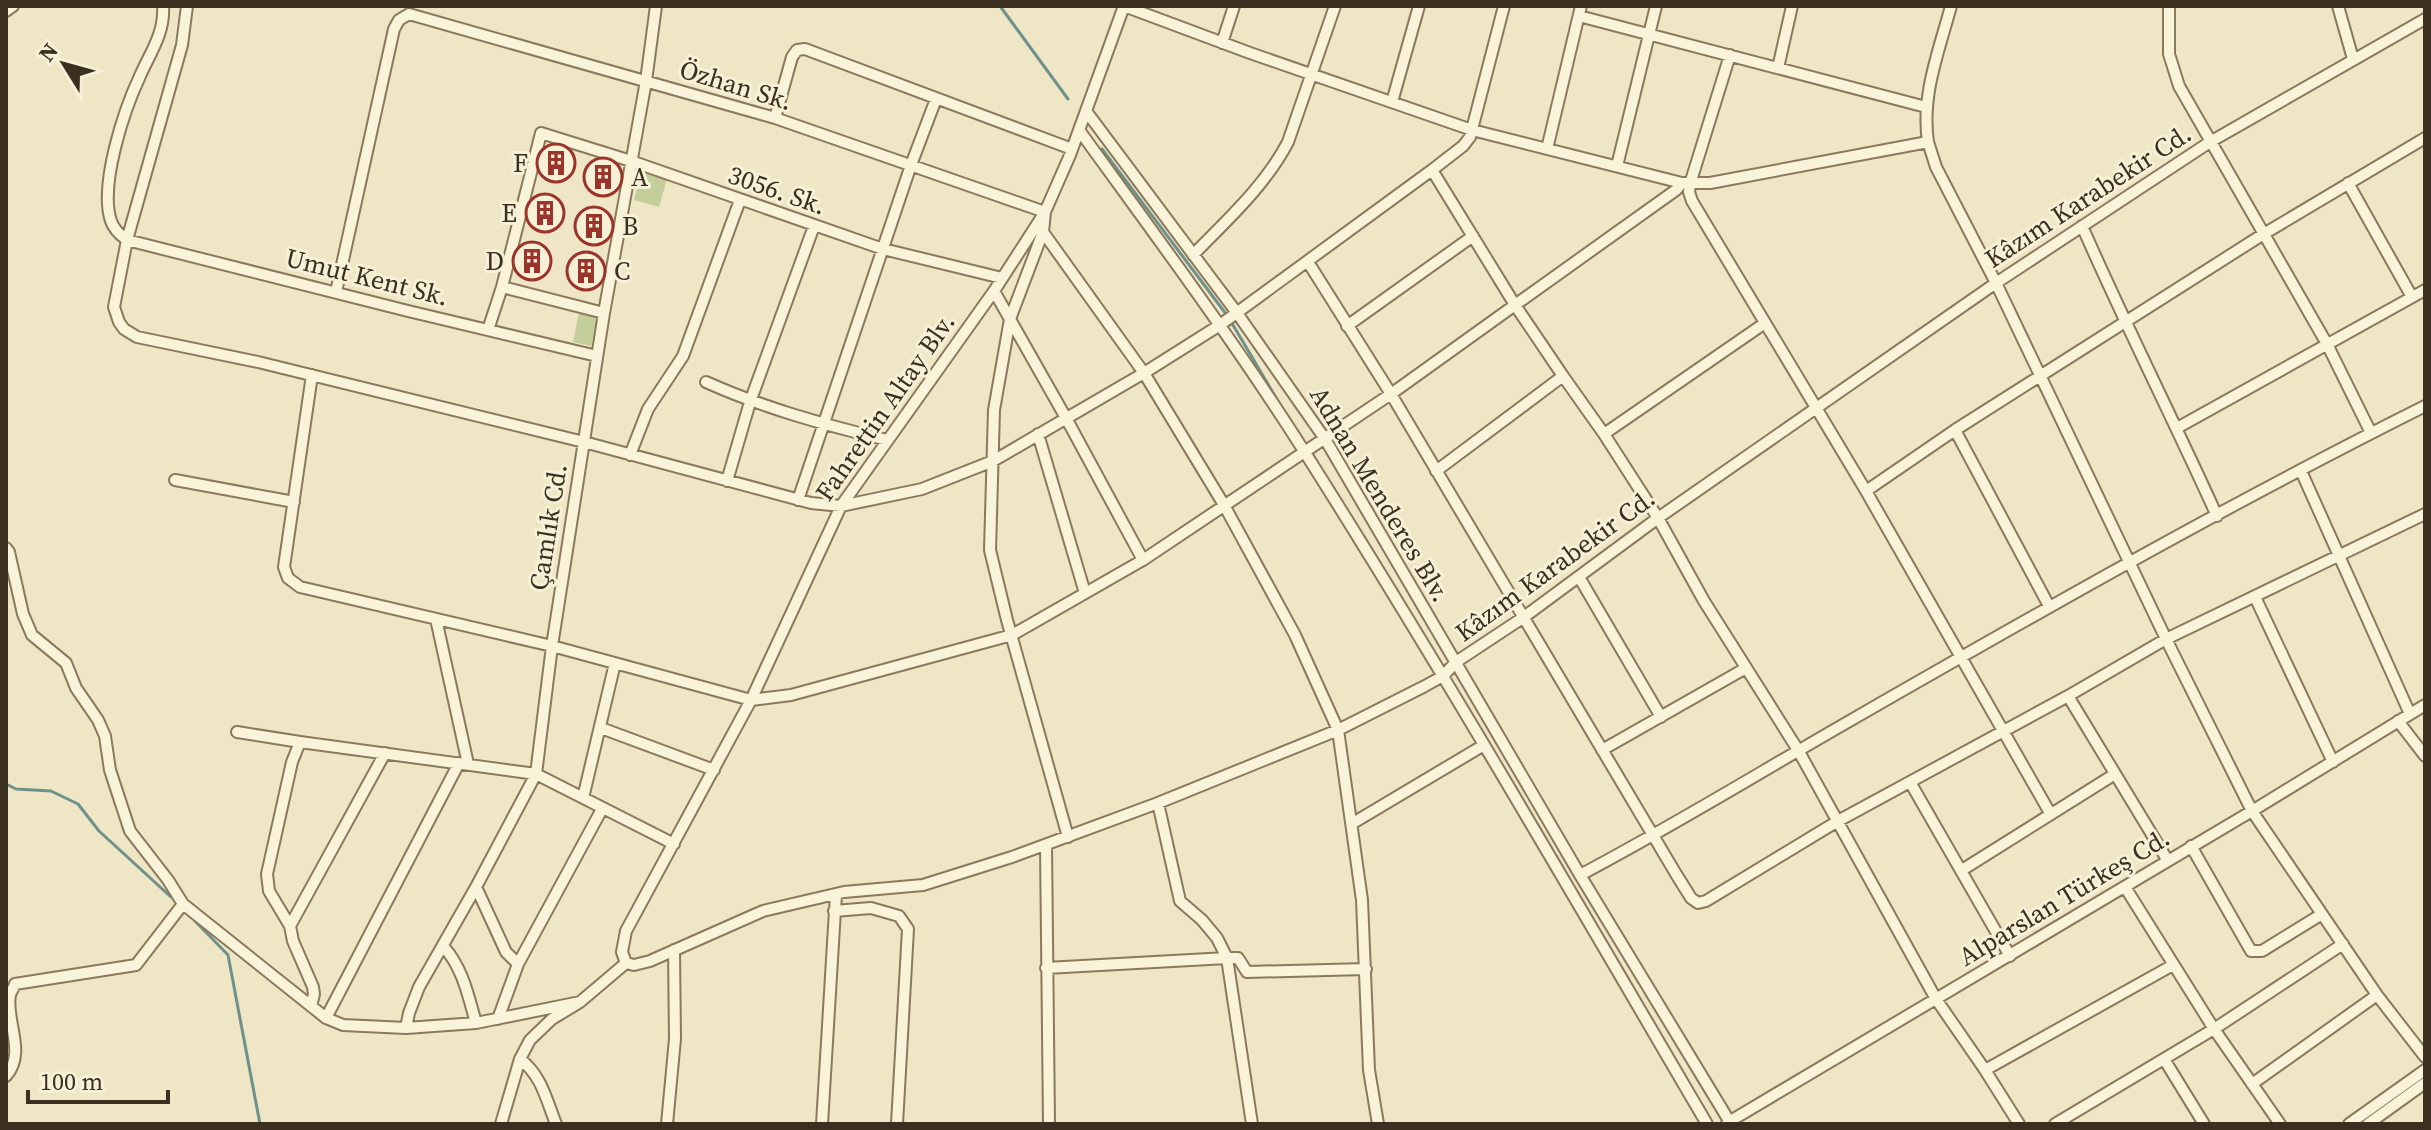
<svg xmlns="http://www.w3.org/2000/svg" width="2431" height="1130" viewBox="0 0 2431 1130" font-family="'Source Serif 4',serif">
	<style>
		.green { fill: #c3ce9a }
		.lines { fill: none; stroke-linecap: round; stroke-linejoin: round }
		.stream { stroke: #6e918c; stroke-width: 3 }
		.minor-casing { stroke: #8b795c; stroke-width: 14 }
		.minor { stroke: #f9f3da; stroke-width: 10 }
		.labels { text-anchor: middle; stroke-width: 6; stroke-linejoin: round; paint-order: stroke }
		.street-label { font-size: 26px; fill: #3b2f1f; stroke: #f6f0d6 }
		.poi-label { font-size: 26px; fill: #3b2f1f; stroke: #f6f0d6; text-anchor: end }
	</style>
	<rect width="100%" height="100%" fill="#efe6c6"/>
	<path class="green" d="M643 168 668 175 659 207 634 200Z
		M579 313 598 317 591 346 573 342Z"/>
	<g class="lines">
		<path class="stream" d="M1000 6 1068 99
			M1102 149 1226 314
			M1233 325 1282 408
			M6 784 16 789 51 791 78 804 99 831 171 897
			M195 921 228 955 260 1124"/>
		<g class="minor-casing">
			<path id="minor" d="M163 6C165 33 150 53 140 76 124 110 99 185 111 221 114 230 120 235 127 240L408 311 597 356
				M187 6 182 45 127 240 114 307 119 322 124 329 137 337 258 362 584 442 811 503 841 506 922 489 993 461 1144 373 1220 325 1432 170 1463 146 1470 137 1504 6
				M1124 6 1250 53 1472 130 1682 183H1710L1928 142 1936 167 1996 283 2166 639 2252 811 2377 995 2425 1057
				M2169 6V54L2179 86 2327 344 2371 433
				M2338 6 2353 59
				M6 11 13 6
				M1579 16 1926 107
				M1222 43 1234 6
				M1730 55 1690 184 1689 192 1692 201 1866 491 2050 813
				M1778 68 1792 6
				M1392 102 1419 6
				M1086 111 1237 313 1325 439 1580 875 1731 1124
				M775 118 792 57 797 50 805 49 1072 149
				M1079 130C1156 236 1234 341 1304 451 1444 672 1575 899 1707 1124
				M1928 142C1921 95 1939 51 1951 6
				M1547 149 1581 6
				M1617 166 1656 6
				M1432 170 1515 305 1676 190 1682 183
				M2348 183 2412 297
				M2082 226C2125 324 2173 419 2217 516
				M1043 232 1144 373 1224 505 1295 635 1338 730 1362 900 1369 1070 1378 1124
				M1193 255C1227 220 1265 186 1288 142L1335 6
				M1308 262 1391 394 1676 874 1691 898 1698 903 1706 901 1838 821 2068 696 2166 639 2425 514
				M502 287 604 313
				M994 291 1066 418 1143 560
				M336 292 394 29 399 20 409 14 775 118 1045 212 1043 232 1010 319 994 410 990 550 1007 620 1068 837
				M1347 326 1473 236
				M488 330 502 287 541 133 631 161 883 249 1002 278
				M312 375 284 567 288 578 300 587 552 646 751 700 791 695 1012 635 1143 560 1391 394 1515 305 1563 376 1436 471
				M1563 376 1604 434 1658 518 1704 601 1798 750 1936 999 1985 1070 2019 1124
				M706 382C764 408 825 425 887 440
				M2177 428 2425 290
				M1955 430 2049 606
				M1038 434 1085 593
				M1604 434 1765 323
				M630 455 648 409 683 356 740 200
				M2301 471 2410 714
				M175 480 294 502
				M727 481 750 402 814 226
				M1866 491 1955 430 2262 235 2425 138
				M798 500 911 165 936 99
				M6 548 9 552 23 614 32 635 66 663 76 688 98 720 105 736 110 770 130 831 168 880 183 904 311 1006 326 1018 343 1025 406 1028 476 1023 580 1002
				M1579 577 1661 717
				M2255 597 2333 762
				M436 619 468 764
				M2068 696 2168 861
				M2398 721 2425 756
				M601 728 714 770
				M237 732 300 742
				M1602 750 1746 668
				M1910 782 2010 956
				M583 798 615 663
				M1158 803 1180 901 1202 920 1217 938 1227 958 1252 1124
				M1353 823 1484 745
				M1046 845 1049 1124
				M2191 846 2251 951H2262L2322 914
				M1962 870 2115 774
				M1580 875C1673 826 1762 771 1853 719 2041 611 2231 503 2425 406
				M476 887 506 952 518 964
				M2125 887 2214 1029 2280 1124
				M834 911 871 908 899 916 908 929 897 1124
				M290 926 385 753
				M444 947C463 969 468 995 476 1023
				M626 963 634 965 650 961 763 911 844 892 923 885 1012 857 1158 803 1338 730 1425 686 1443 676 1456 662 1524 617 1658 518 1996 283 2210 142 2425 19
				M626 963 622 952 626 931 751 700 841 506 994 291 1045 212 1070 155 1124 6
				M1046 968 1227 958H1238L1247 972 1366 969
				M311 1006 314 994 313 987 293 941 290 926 269 891 267 874 292 762 300 742 536 774 674 844
				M326 1018 459 763
				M498 1019 518 964 602 809
				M406 1028 409 1013 419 987 476 887 536 774 552 646 604 313 646 81 656 6
				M520 1059C542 1076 546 1099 556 1124
				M2164 1059 2204 1124
				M1985 1070 2173 965
				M6 1076C27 1053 5 1020 10 995 11 991 14 988 15 984L136 965 183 904
				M2252 1084 2377 995
				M1727 1123 2252 811 2425 705
				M501 1124 520 1059 530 1040 552 1019 580 1002 626 963
				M667 1124 675 1039 674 950
				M822 1124 836 894
				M2055 1124 2214 1029 2343 944
				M2349 1124 2425 1070
				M2368 1124 2425 1083"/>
		</g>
		<use href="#minor" class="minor"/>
	</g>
	<defs>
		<g id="building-ring" transform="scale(2)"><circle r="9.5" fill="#f6f0d6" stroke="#9b342b" stroke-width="1.5"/><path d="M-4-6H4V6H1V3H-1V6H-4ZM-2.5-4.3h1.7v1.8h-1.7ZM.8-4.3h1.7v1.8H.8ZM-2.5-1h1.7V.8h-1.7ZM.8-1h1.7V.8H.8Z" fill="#9b342b"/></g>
	</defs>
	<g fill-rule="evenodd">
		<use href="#building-ring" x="556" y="163"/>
		<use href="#building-ring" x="603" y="177"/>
		<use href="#building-ring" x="545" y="213"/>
		<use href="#building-ring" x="594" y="226"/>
		<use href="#building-ring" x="532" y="261"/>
		<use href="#building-ring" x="586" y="271"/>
	</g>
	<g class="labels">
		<g class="street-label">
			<text transform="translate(736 85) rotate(17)" y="9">Özhan Sk.</text>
			<text transform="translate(777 190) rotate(19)" y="9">3056. Sk.</text>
			<text transform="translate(2088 196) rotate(-33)" y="9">Kâzım Karabekir Cd.</text>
			<text transform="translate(367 277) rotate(14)" y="9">Umut Kent Sk.</text>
			<text transform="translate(885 407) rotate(-55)" y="9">Fahrettin Altay Blv.</text>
			<text transform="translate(1380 494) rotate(59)" y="9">Adnan Menderes Blv.</text>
			<text transform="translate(548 527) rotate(-81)" y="9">Çamlık Cd.</text>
			<text transform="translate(1555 565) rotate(-36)" y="9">Kâzım Karabekir Cd.</text>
			<text transform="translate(2064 897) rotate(-31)" y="9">Alparslan Türkeş Cd.</text>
		</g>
		<g class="poi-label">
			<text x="528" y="172">F</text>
			<text x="631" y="186" text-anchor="start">A</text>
			<text x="517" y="222">E</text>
			<text x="622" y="235" text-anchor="start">B</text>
			<text x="504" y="270">D</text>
			<text x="614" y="280" text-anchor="start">C</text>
		</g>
	</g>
	<rect width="2431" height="1130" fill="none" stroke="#3b2f1f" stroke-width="16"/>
	<g transform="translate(64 64) rotate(307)" stroke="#f6f0d6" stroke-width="6" paint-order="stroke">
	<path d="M0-6L14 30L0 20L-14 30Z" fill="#3b2f1f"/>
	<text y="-12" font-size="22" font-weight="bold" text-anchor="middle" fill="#3b2f1f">N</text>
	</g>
	<path d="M28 1090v12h140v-12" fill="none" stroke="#3b2f1f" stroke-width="4"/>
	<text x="40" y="1090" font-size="24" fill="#3b2f1f" stroke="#f6f0d6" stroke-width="6" paint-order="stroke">100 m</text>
</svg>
